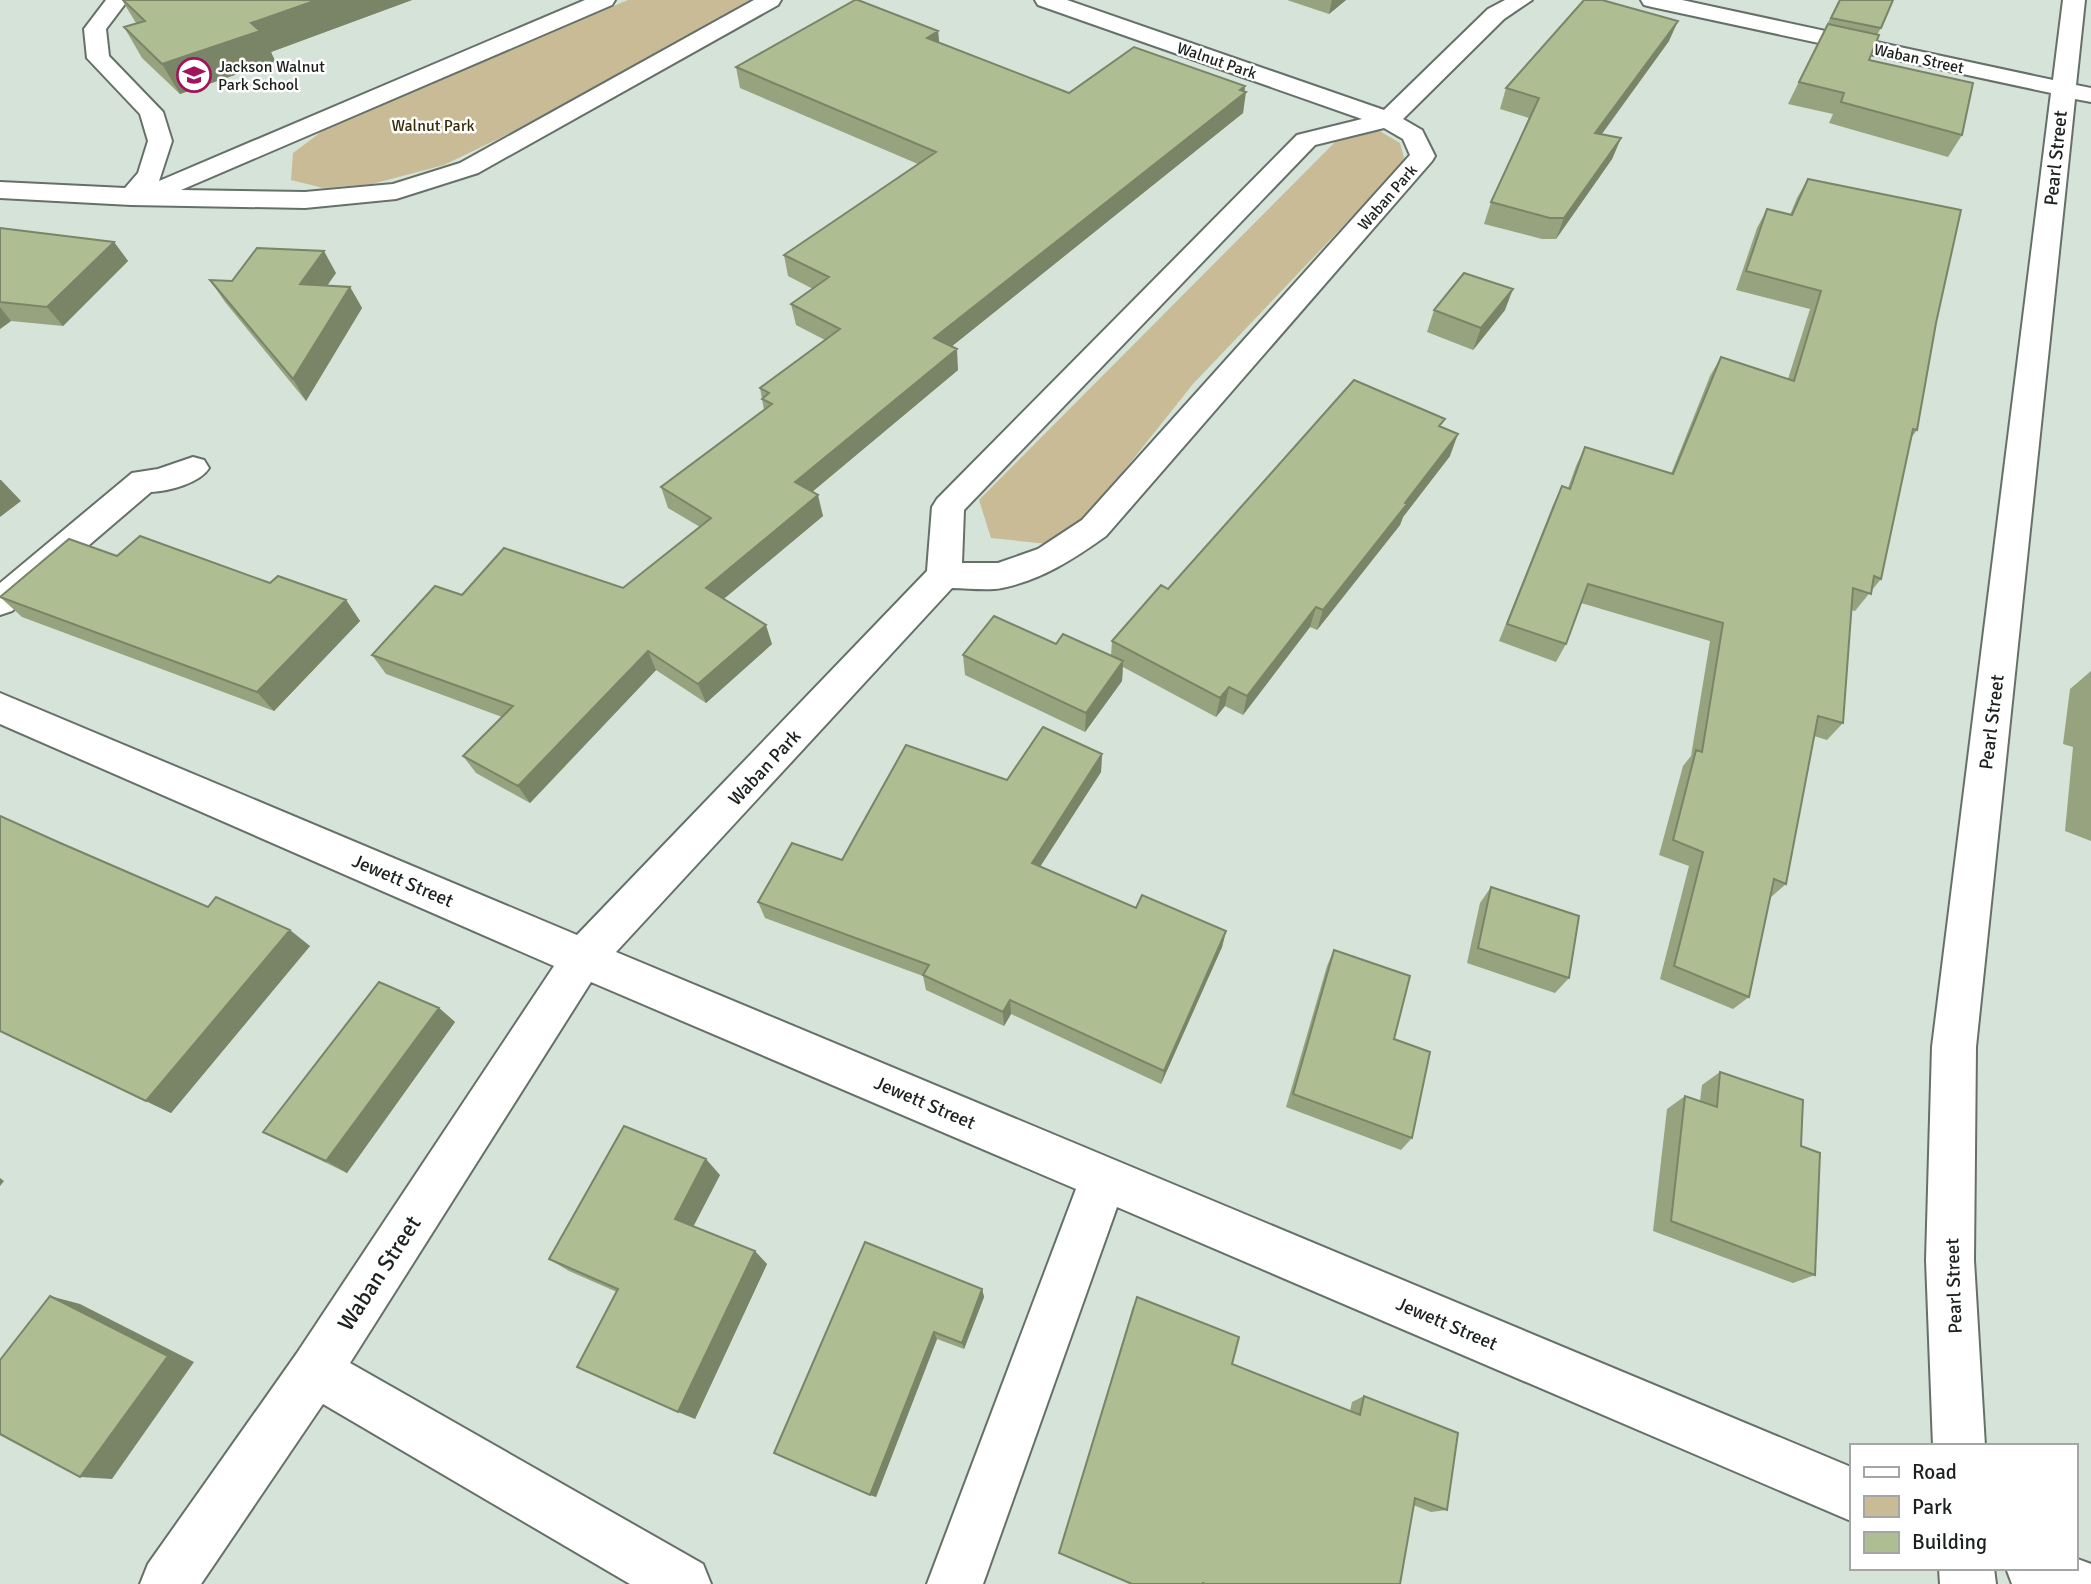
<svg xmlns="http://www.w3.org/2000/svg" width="2091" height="1584" viewBox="0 0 2091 1584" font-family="Signika,sans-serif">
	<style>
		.green { fill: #c8bb96 }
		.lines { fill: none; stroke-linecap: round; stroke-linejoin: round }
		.minor-casing { stroke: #657168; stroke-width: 4 }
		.minor { fill: #fff; fill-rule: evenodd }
		.wall { fill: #96a37e }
		.shaded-wall { fill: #7a8467 }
		.building { fill: #afbd93; stroke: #7a8467; stroke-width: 2 }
		.labels { text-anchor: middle; stroke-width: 5; stroke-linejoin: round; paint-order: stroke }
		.far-street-label { font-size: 16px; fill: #1c211d; stroke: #fff }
		.far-poi-label { font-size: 16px; fill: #1c211d; stroke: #fff; text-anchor: start }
		.far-park-label { font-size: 16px; fill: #372c07; stroke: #fff }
		.street-label { font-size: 19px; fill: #1c211d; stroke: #fff }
		.near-street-label { font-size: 23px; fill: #1c211d; stroke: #fff }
	</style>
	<rect width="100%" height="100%" fill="#d6e3d9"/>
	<path class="green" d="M628 0H753L500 138 444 165 372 184 323 188 291 180 293 153 329 126Z
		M1378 130 1400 143 1405 161 1193 384 1083 522 1048 544 991 538 979 500 1343 134Z"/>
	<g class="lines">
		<g class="minor-casing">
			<path id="minor" d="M106 0H128L106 29 109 56 163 112 172 141 159 181 585 0H615L612 5 181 190 305 192 393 184 460 163 754 0H781L778 5 478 173 396 199 305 208 131 205 0 198V182L125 188 138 173 148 141 140 114 87 58 84 29Z
				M1035 0H1067L1384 110 1488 9 1505 0H1532L1504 19 1403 119 1422 130 1435 156 1432 161 1106 536C1074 559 1041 580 1002 588 987 591 968 588 952 588L616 952 1851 1467V1521L1117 1207 983 1584H927L1076 1189 591 982 350 1363 703 1564 711 1584H630L323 1404 201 1584H140L148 1564 297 1353 554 966 0 724V693L577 935 927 571 932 507 937 499 1297 135 1362 119 1038 5ZM1384 128 1403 139 1410 155 1082 520 1038 549 998 563H962L964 510 1315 145Z
				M1641 0H1682L2053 80 2063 0H2085L2076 85 2091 88V102L2075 99 1976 1047 1974 1260 1985 1446H1933L1926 1260 1932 1047 2051 93 1652 7 1644 5Z
				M193 457 204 460 209 468C200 483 169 491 151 492L12 611 0 615V583L132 473 158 469Z
				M2075 1558 2091 1564V1584H2012L2006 1568H2075Z
				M1939 1568H1994L1996 1584H1940Z"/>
		</g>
		<use href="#minor" class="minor"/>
	</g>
	<path class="wall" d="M122 0H412L271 52 275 61 180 94 142 58 124 27 136 23Z
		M1287 0H1346L1329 14Z
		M1839 0 1881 28 1877 35 1869 60 1962 135 1948 157 1829 123 1833 114 1788 104Z
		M938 31 939 42 1069 93 1245 86 1243 113 952 346 958 370 812 492 823 516 723 599 772 644 706 703 656 670 530 803 476 773 463 756 502 717 386 674 372 655 462 595 623 588 700 527 668 508 661 487 764 410 760 388 825 340 796 325 791 304 813 289 788 276 784 255 918 164 740 88 736 67Z
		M1669 41 1602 134 1621 138 1612 159 1556 239H1542L1484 224 1491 202 1529 118 1500 109 1506 88Z
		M1808 179 1936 323 1917 430 1911 438 1881 579 1855 611 1851 610 1843 723 1827 740 1814 736 1786 884 1770 898 1749 997 1733 1009 1660 979 1689 866 1659 855 1683 766 1691 756 1710 641 1581 603 1566 644 1556 662 1499 641 1553 505 1562 486 1568 488 1576 466 1585 447 1671 474 1710 376 1721 357 1788 379 1810 309 1736 290 1757 228 1767 209 1790 215 1797 198Z
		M0 228 114 242 128 261 63 326 11 321 0 329Z
		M336 273 327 285 350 287 362 308 306 401 225 302 210 280 232 281Z
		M1434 310H1505L1473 350 1427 332Z
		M1442 427 1450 456 1403 517 1400 525 1317 630 1310 627 1243 715 1225 706 1216 717 1123 667 1122 681 1085 732 965 675 963 655 1056 644 1111 656 1112 641 1168 589Z
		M117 556 346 600 360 621 274 711 22 617 0 597Z
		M2091 671V841L2065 831 2073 747 2063 744 2070 689Z
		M1102 754 1101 772 1040 867 1136 908 1226 931 1222 947 1161 1084 1011 1014 1004 1026 926 990 923 976 765 918 758 902 1007 780Z
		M58 842 208 907 310 946 171 1113 0 1032Z
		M1491 887 1569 978 1555 993 1467 963 1480 903Z
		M1334 950 1394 1039 1412 1138 1401 1150 1286 1107 1327 966Z
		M439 1008 455 1022 347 1173 285 1143 263 1132Z
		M1720 1072 1801 1146 1815 1275 1793 1283 1653 1231 1667 1109 1685 1096 1700 1101 1702 1085Z
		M720 1175 693 1226 767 1264 695 1419 617 1292 569 1271 549 1259Z
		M982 1289 984 1297 964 1349 937 1339 876 1497 774 1453Z
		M1133 1306 1232 1364 1350 1411 1352 1402 1364 1396 1447 1510 1431 1512 1413 1505 1400 1584H1131L1059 1553Z"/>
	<path class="shaded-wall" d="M317 0H412L271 52 275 61 180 94 162 64 251 23Z
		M1332 0H1346L1329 14Z
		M1678 21 1669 41 1587 154 1595 133Z
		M938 31 940 51 927 38Z
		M1245 86 1244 94 1246 92 1243 113 936 359 934 338Z
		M1621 138 1612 159 1556 239 1564 218Z
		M114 242 128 261 63 326 47 307Z
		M324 251 336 273 313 306 300 284Z
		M350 287 362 308 306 401 293 379Z
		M1513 289 1505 310 1473 350 1481 328Z
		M0 307 11 321 0 329Z
		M957 349 958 370 800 502 795 482Z
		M1458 434 1450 456 1403 517 1400 525 1317 630 1323 610Z
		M0 480H1L21 501 0 517Z
		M818 495 823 516 713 608 706 588Z
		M346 600 360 621 274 711 257 692Z
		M1316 607 1310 627 1243 715 1247 696Z
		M766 625 772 644 706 703 698 684Z
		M648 651 656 670 530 803 518 786Z
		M1123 661 1122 681 1085 732 1086 713Z
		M1229 687 1225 706 1216 717 1220 698Z
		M1102 754 1101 772 1032 879V863Z
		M290 930 310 946 171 1113 146 1101Z
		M1226 931 1222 947 1161 1084 1164 1071Z
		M1010 1000 1011 1014 1004 1026 1003 1012Z
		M439 1008 455 1022 347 1173 326 1161Z
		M706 1159 720 1175 690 1233 675 1219Z
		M0 1178 4 1181 0 1186Z
		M755 1251 767 1264 695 1419 678 1412Z
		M982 1289 984 1297 964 1349 962 1343Z
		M50 1296 80 1304 194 1362 112 1479 80 1477Z
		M934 1332 937 1339 876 1497 870 1495Z"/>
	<path class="building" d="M123 0H317L251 23 260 31 162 64 124 27 145 21Z
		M855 0H858L938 31 927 38 1069 93 1134 47 1245 86 1240 90 1246 92 934 338 957 349 795 482 818 495 706 588 766 625 698 684 648 651 518 786 463 756 513 706 372 655 435 586 462 595 504 548 623 588 711 518 661 487 772 404 762 399 769 393 760 388 840 329 791 304 829 277 784 255 936 152 736 67Z
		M1584 0H1602L1678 21 1595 133 1621 138 1564 218H1550L1491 202 1539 98 1506 88Z
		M1840 0H1893L1881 28 1831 18Z
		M1828 24 1879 35 1869 60 1973 83 1962 135 1841 102 1844 93 1799 82Z
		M1808 179 1961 210 1936 323 1917 430 1913 429 1881 579 1874 576 1871 594 1853 588 1843 723 1818 716 1786 884 1774 879 1749 997 1674 966 1703 852 1673 840 1696 750 1702 752 1723 623 1588 584 1566 644 1507 624 1562 486 1570 489 1585 447 1673 474 1721 357 1794 381 1821 291 1746 271 1767 209 1792 215Z
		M0 228 114 242 47 307 0 302Z
		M257 248 324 251 300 284 350 287 293 379 210 280 232 281Z
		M1464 273 1513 289 1481 328 1434 310Z
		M1354 380 1445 419 1439 426 1458 434 1405 503 1407 504 1323 610 1316 607 1247 696 1229 687 1220 698 1112 641 1161 585 1168 589Z
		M140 536 270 583 278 576 346 600 257 692 0 597 69 539 117 556Z
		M994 616 1056 644 1063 634 1123 661 1086 713 963 655Z
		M1043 727 1102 754 1032 863 1136 908 1142 895 1226 931 1164 1071 1010 1000 1003 1012 923 975 929 965 758 902 792 843 842 860 906 745 1007 780Z
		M0 816 58 842 208 907 216 897 290 930 146 1101 0 1031Z
		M1491 887 1579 916 1569 978 1478 948Z
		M1334 950 1410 976 1394 1039 1430 1052 1412 1138 1293 1094Z
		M379 982 439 1008 326 1161 263 1132Z
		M1720 1072 1803 1100 1801 1146 1820 1153 1815 1275 1671 1221 1685 1096 1717 1107Z
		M624 1126 706 1159 675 1219 755 1251 678 1412 577 1367 618 1289 549 1259Z
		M865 1242 982 1289 962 1343 934 1332 870 1495 774 1453Z
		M50 1296 168 1356 80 1477 0 1434V1360Z
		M1137 1297 1239 1337 1232 1364 1360 1415 1364 1396 1458 1433 1447 1510 1415 1498 1400 1584H1205L1203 1583 1202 1584H1132L1059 1553Z"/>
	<defs>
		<g id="school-ring" transform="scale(1.75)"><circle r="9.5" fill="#fff" stroke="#a1145b" stroke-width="1.5"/><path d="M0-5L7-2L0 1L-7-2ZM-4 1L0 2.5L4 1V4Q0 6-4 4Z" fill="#a1145b"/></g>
	</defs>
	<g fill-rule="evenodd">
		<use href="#school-ring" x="194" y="75"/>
	</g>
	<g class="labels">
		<g class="far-street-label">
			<text transform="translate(1919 58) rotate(12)" y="6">Waban Street</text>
			<text transform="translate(1217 60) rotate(19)" y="6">Walnut Park</text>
			<text transform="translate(1387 197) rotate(-49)" y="6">Waban Park</text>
		</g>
		<g class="far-poi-label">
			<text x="218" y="72">Jackson Walnut<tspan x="218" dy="18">Park School</tspan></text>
		</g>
		<g class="far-park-label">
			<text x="433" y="131">Walnut Park</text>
		</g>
		<g class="street-label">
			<text transform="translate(2055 158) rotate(-84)" y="7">Pearl Street</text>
			<text transform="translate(1991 722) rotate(-83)" y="7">Pearl Street</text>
			<text transform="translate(764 767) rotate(-47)" y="7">Waban Park</text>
			<text transform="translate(403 880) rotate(23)" y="7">Jewett Street</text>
			<text transform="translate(925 1102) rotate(23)" y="7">Jewett Street</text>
			<text transform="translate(1953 1286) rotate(-92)" y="7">Pearl Street</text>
			<text transform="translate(1447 1323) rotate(23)" y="7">Jewett Street</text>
		</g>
		<g class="near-street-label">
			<text transform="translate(379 1273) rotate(-57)" y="8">Waban Street</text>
		</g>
	</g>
	<rect x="1850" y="1444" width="228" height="126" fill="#ffffff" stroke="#a4a6a5" stroke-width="2"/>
	<rect x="1864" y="1467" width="35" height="10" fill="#ffffff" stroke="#a4a6a5" stroke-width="2"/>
	<text x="1912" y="1479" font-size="21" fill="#1c211d">Road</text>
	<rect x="1864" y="1496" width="35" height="21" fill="#c8bb96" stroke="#a4a6a5" stroke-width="2"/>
	<text x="1912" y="1514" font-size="21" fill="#1c211d">Park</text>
	<rect x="1864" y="1532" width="35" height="21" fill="#afbd93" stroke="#a4a6a5" stroke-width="2"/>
	<text x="1912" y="1549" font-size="21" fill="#1c211d">Building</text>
</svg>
